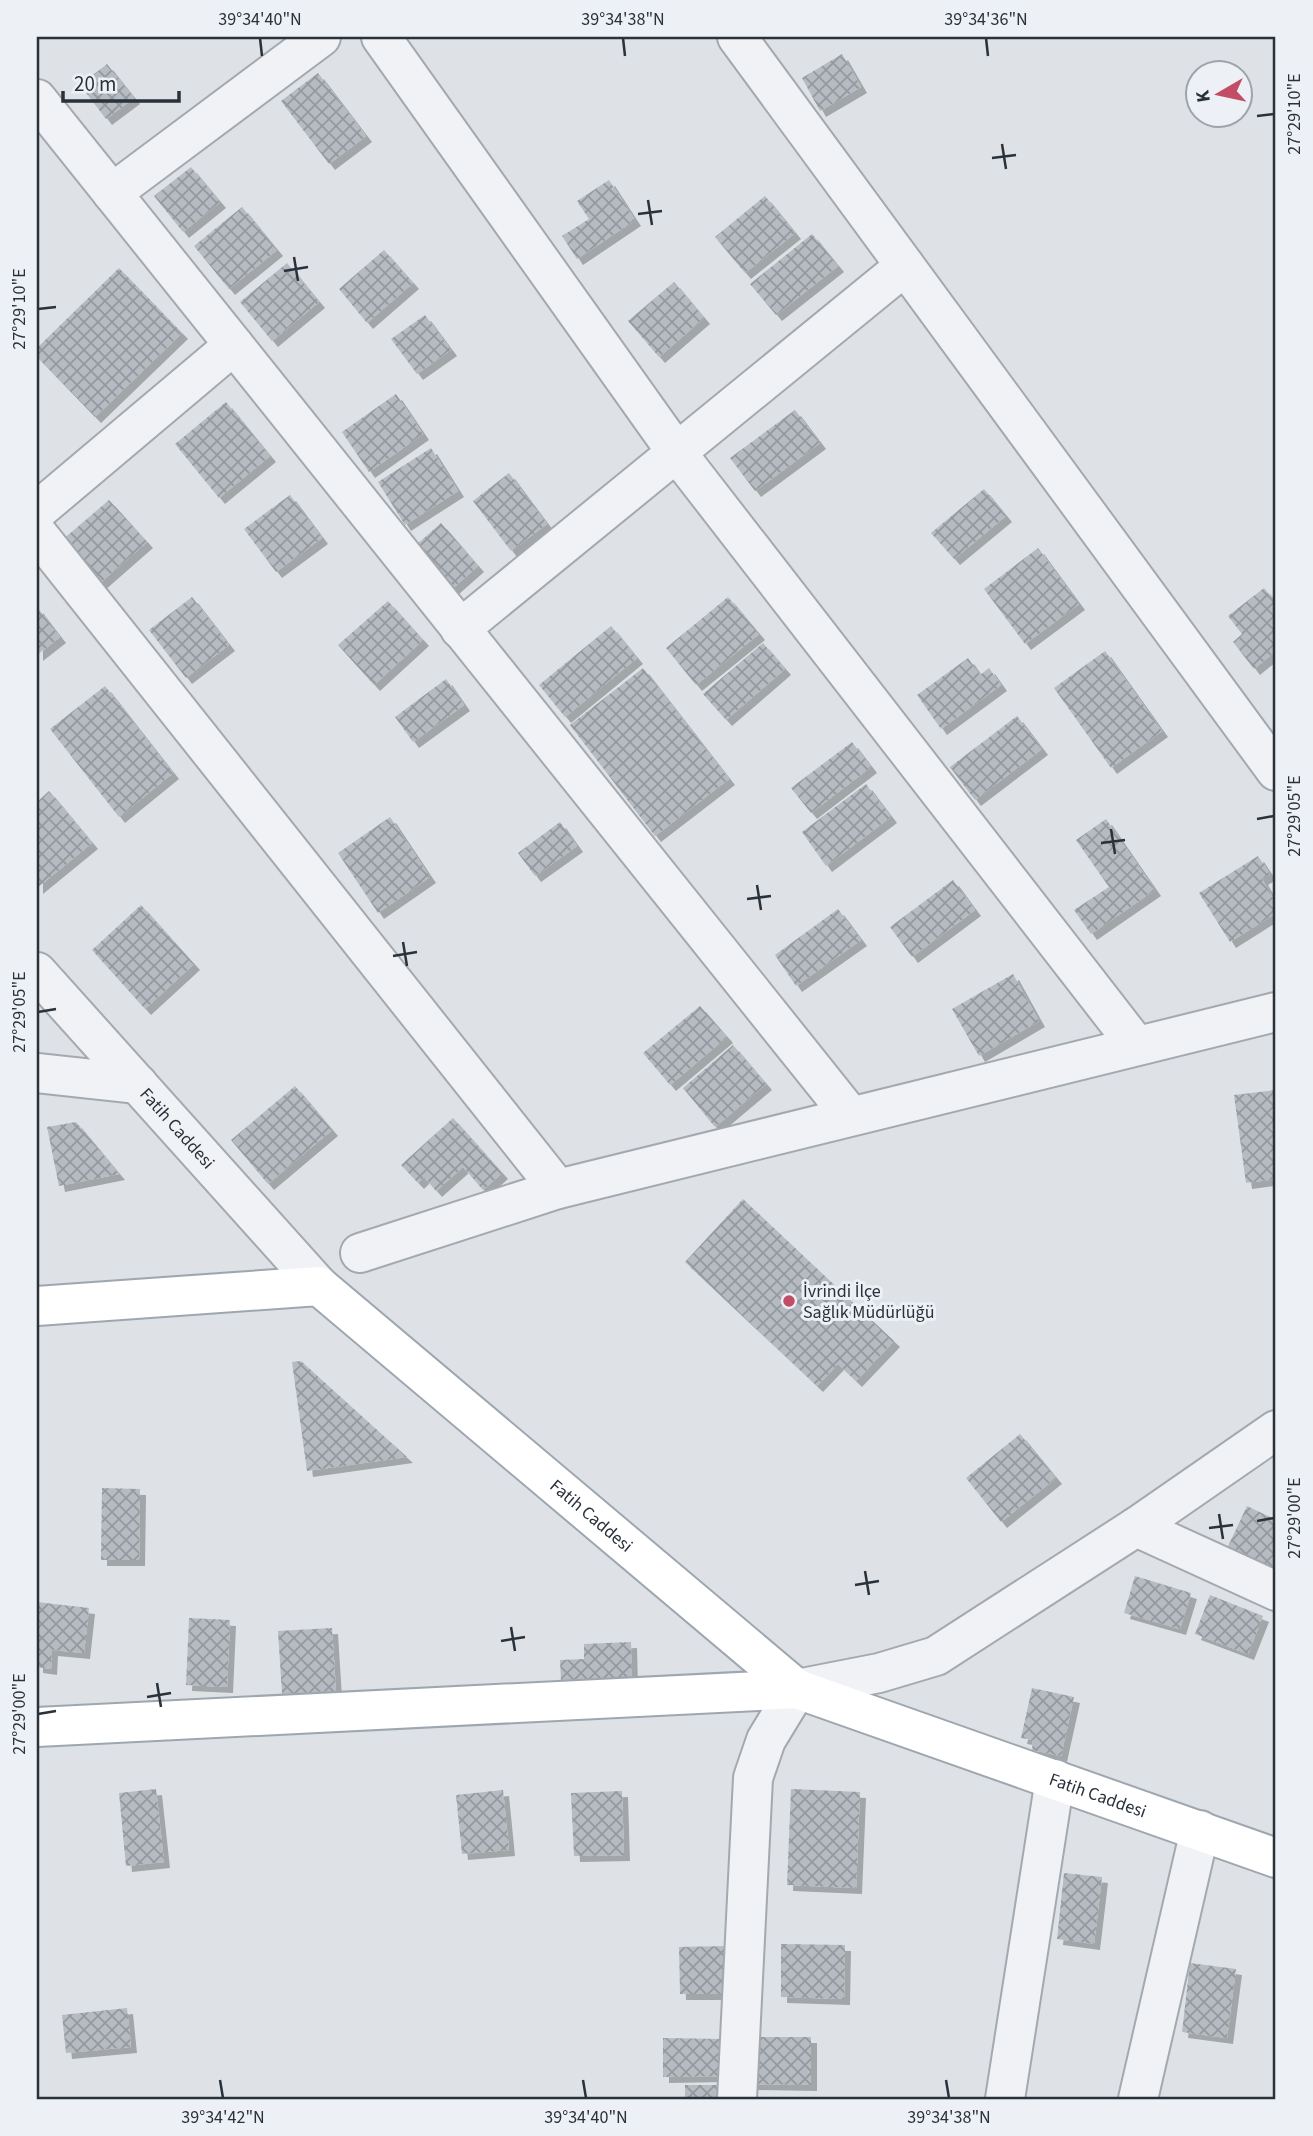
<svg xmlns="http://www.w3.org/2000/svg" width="1313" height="2136" viewBox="0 0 1313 2136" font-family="'Source Sans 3',sans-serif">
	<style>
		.building { fill: url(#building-cross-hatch); filter: url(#shadow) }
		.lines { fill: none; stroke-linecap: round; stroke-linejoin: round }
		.minor-casing { stroke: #a4a9af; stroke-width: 42 }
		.major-casing { stroke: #9ea7b0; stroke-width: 42 }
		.minor { stroke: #f0f2f5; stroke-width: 38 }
		.major { stroke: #fff; stroke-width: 38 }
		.ticks { fill: none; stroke: #29313b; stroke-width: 2.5 }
		.poi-dot { fill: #c14d67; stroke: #edf0f4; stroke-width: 2.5 }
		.labels { text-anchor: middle; stroke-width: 6; stroke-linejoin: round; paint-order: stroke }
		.street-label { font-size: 18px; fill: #29313b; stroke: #edf0f4 }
		.poi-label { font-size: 18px; fill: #29313b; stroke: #edf0f4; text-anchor: start }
		.neatline { fill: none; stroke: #29313b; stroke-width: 2.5 }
		.ticks-label { font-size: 18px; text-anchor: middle; fill: #29313b }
	</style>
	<defs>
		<pattern id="building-cross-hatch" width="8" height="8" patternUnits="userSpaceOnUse" patternTransform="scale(1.75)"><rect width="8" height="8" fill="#b6bbc2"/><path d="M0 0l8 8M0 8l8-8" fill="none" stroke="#94999f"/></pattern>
		<filter id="shadow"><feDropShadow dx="6" dy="6" stdDeviation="0" flood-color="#0004"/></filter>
	</defs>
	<rect width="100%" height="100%" fill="#dee2e6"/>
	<path class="building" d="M842 54 861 87 820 111 802 78Z
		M107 64 134 98 106 119 80 85Z
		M318 73 366 136 329 164 281 101Z
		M191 167 220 202 183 232 154 196Z
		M609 180 635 220 577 259 562 236 589 219 577 201Z
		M765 196 795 233 745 273 715 237Z
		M242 207 277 250 229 289 194 246Z
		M812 234 838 266 776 315 750 284Z
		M384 250 413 283 367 323 339 289Z
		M287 263 319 302 272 341 240 302Z
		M119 268 182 333 95 417 37 357V348Z
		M674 282 704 318 659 357 628 321Z
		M425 315 451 350 417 374 391 339Z
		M396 394 423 434 369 472 342 432Z
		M226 402 270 456 219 498 175 444Z
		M795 410 820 443 755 491 730 458Z
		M431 448 458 491 405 525 378 482Z
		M509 473 547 524 511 551 473 501Z
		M984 489 1006 516 954 559 931 533Z
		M290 495 322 538 276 572 244 529Z
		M109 500 147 542 98 585 60 542Z
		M441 523 478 566 452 589 415 546Z
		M1038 548 1079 604 1025 644 984 589Z
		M1264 588 1276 603V651L1254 669 1233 642 1242 634 1228 616Z
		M192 597 229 645 186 678 149 630Z
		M728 597 759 634 696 685 666 648Z
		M388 601 423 640 374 685 338 645Z
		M37 607 60 637 37 655Z
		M611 626 637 658 565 717 539 685Z
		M763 643 785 669 726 720 703 694Z
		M1105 651 1162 731 1111 768 1054 688Z
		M968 658 980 675 989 668 1001 685 941 729 917 695Z
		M643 668 729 779 655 836 570 725Z
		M446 679 464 705 413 742 395 717Z
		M105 686 173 773 119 817 50 729Z
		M1017 716 1042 749 975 800 950 767Z
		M852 742 871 767 811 813 791 788Z
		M866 784 891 817 826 866 802 832Z
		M49 791 92 843 37 888V802Z
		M390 817 430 877 378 913 338 853Z
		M1106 819 1155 890 1091 934 1074 910 1109 887 1076 840Z
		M560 822 577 846 535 876 518 853Z
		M1258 856 1270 874 1262 879 1276 903V913L1230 942 1199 893Z
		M953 880 975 910 912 957 890 927Z
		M141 905 194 964 145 1009 92 950Z
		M838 909 861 940 796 986 775 955Z
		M1013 974 1039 1021 979 1056 952 1009Z
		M700 1006 727 1037 670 1085 643 1053Z
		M733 1045 766 1084 715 1127 683 1088Z
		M295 1086 332 1130 268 1184 231 1140Z
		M1276 1090V1179L1246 1183 1234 1095Z
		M453 1118 502 1173 483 1190 463 1167 436 1191 424 1177 418 1183 401 1165Z
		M76 1122 119 1174 59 1186 47 1127Z
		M743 1199 894 1341 856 1381 838 1364 817 1386 685 1262Z
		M301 1361 407 1457 307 1471 292 1362Z
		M1020 1434 1056 1478 1001 1522 966 1478Z
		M102 1488 140 1489 139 1560H101Z
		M1247 1506 1276 1520V1583L1223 1557Z
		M1135 1576 1191 1593 1180 1629 1124 1613Z
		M1210 1595 1263 1616 1248 1654 1195 1634Z
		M37 1602 89 1608 84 1653 52 1650 51 1669 37 1667Z
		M189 1618 230 1620 227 1687 186 1685Z
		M332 1628 336 1691 282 1694 278 1631Z
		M631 1642 632 1680 561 1682 560 1660 584 1659V1644Z
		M1032 1688 1074 1697 1061 1756 1032 1750 1033 1740 1021 1738Z
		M156 1789 164 1862 126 1866 119 1793Z
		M791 1789 860 1792 856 1888 787 1885Z
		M503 1790 509 1850 462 1854 456 1795Z
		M622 1791 624 1855 574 1856 571 1793Z
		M1064 1873 1102 1877 1094 1944 1057 1939Z
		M781 1944 845 1945 844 1999 781 1997Z
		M726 1946 727 1994H680L679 1947Z
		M1190 1963 1236 1969 1227 2038 1182 2032Z
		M127 2008 131 2047 66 2053 62 2015Z
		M751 2037H811V2085L751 2084Z
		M663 2038 722 2039V2076L663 2077Z
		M685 2085H720V2099H685Z"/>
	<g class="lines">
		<g class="minor-casing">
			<g id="minor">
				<path d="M381 37 677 453 1136 1045"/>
				<path d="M737 37 1276 771"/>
				<path d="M37 99 850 1115"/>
				<path d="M112 193 321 37"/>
				<path d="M37 511 234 345"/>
				<path d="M37 533 558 1189"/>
				<path d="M460 629 905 266"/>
				<path id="s1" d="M37 972 319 1286"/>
				<path d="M37 1073 138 1084"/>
				<path d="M360 1253 558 1189 1276 1012"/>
				<path d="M1136 1527 1276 1591"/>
				<path d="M737 2099 753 1778 766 1740 797 1689 879 1673 936 1656 1136 1527 1276 1430"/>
				<path d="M1005 2099 1055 1779"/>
				<path d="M1138 2099 1200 1830"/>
			</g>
		</g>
		<g class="major-casing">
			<g id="major">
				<path id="s2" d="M37 1306 319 1286 797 1689 1276 1858"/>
				<path d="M37 1727 797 1689"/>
			</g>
		</g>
		<use href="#minor" class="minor"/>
		<use href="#major" class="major"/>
	</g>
	<path class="ticks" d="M260 38 262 56M623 38 625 56M986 38 988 56M1257 116 1274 114M1002 144 1006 169M992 158 1016 155M648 200 652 225M638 214 662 211M294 257 298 281M284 271 308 267M38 309 56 307M1257 819 1274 816M1111 829 1115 854M1101 843 1125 840M757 885 761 910M747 899 771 896M403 942 407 966M393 956 417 952M38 1012 56 1009M1219 1514 1223 1539M1257 1521 1274 1518M1209 1528 1233 1525M865 1571 869 1595M855 1585 879 1581M511 1627 515 1651M501 1641 525 1637M157 1683 161 1707M147 1697 171 1693M38 1714 56 1711M220 2080 223 2098M583 2080 586 2098M946 2080 949 2098"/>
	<circle class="poi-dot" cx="789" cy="1301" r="7"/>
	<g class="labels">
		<g class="street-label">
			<text dy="6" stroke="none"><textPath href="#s1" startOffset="210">Fatih Caddesi</textPath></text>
			<text dy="6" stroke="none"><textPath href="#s2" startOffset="639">Fatih Caddesi</textPath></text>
			<text dy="6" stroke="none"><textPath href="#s2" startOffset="1227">Fatih Caddesi</textPath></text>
		</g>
		<g class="poi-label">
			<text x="803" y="1297">İvrindi İlçe<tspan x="803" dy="21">Sağlık Müdürlüğü</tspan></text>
		</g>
	</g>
	<rect width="1313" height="2136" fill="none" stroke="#edf0f4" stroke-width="77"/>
	<g transform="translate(1219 94) rotate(261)"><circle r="33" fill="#edf0f4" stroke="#9fa4aa" stroke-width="2"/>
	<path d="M0-5L12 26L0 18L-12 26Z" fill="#c14d67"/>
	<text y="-10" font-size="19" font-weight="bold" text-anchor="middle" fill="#29313b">K</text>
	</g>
	<path d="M63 91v10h116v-10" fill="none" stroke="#29313b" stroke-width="3.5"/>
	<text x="74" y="91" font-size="21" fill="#29313b" stroke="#edf0f4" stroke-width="5" paint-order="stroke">20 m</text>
	<rect x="38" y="38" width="1236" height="2060" class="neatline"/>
	<g class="ticks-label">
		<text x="260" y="25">39°34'40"N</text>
		<text x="623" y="25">39°34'38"N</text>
		<text x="986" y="25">39°34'36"N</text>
		<text transform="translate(1294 114) rotate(-90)" y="6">27°29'10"E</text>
		<text transform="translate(19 309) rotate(-90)" y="6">27°29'10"E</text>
		<text transform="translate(1294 816) rotate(-90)" y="6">27°29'05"E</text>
		<text transform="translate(19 1012) rotate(-90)" y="6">27°29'05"E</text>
		<text transform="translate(1294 1518) rotate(-90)" y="6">27°29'00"E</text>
		<text transform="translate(19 1714) rotate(-90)" y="6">27°29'00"E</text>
		<text x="223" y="2123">39°34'42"N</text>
		<text x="586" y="2123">39°34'40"N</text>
		<text x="949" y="2123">39°34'38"N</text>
	</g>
</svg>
